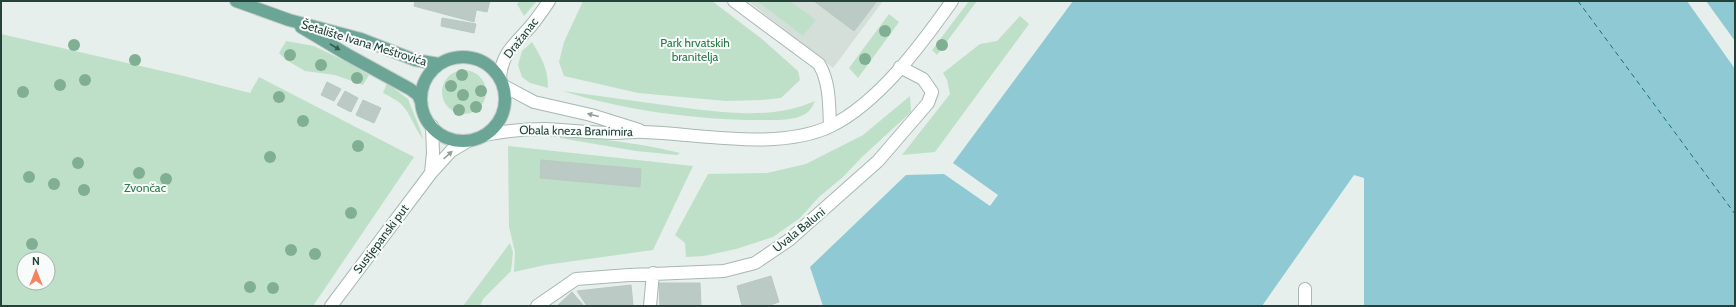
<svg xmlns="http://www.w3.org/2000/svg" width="1736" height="307" viewBox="0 0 1736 307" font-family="Cabin,sans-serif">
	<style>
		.built { fill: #d4dfda }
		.green { fill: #bfe0c8; fill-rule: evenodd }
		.water { fill: #8ec9d4 }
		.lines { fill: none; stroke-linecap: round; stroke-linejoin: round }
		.ferry { stroke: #1c6f80; stroke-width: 1; stroke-dasharray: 5 4; stroke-linecap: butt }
		.building { fill: #bbcac4; stroke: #b8c9c2 }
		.minor-casing { stroke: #a8b8b2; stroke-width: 14 }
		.major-casing { stroke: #c2cac8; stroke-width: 14 }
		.minor { stroke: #fff; stroke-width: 12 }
		.major { stroke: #6aa596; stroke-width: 12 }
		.tree { fill: #80af93 }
		.oneway { fill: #365b51 }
		.oneway2 { fill: #92a09c }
		.labels { text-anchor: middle; stroke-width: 4; stroke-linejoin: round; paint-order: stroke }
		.street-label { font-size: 12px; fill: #24423a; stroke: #f7fbf9 }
		.park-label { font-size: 12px; fill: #2d7a4b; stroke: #f7fbf9 }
	</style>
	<rect width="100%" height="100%" fill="#e6efeb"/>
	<path class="built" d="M748 1H883L833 68Z"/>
	<path class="green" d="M520 1H537L524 16 517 4Z
		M583 1H712L762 39 798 71 800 80 781 98 761 100 726 101 638 93 564 76 559 62 564 42Z
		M757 1H790L816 20 803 36Z
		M969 1H977L937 55 932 50Z
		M889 14 899 22 858 78 849 68Z
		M1020 16 1029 24 935 152 902 155 950 94 947 80 943 73 980 44 997 41Z
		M1 34 184 76 250 93 259 77 414 157 313 306H1ZM24 259H48V283H24Z
		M286 41 314 46 349 63 369 75 363 85 335 75 305 71 286 60 279 53Z
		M532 42C542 59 548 68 548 88L530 83 522 77 518 65 522 51Z
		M442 92a22 22 0 1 1 44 0a22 22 0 1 1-44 0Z
		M387 83 408 99 420 129 423 139C414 128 411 113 400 103 395 99 389 96 383 93Z
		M563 91C599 96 635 101 671 106 719 112 769 121 815 101 812 108 809 113 801 116 789 121 772 120 759 120 696 120 623 110 563 91Z
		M910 96 911 112 862 157 843 177 819 197 800 218 773 237 736 249 704 256 686 257 685 243 675 235 708 174 767 173 806 164 863 135Z
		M560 135C600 139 640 143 680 153L677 155 636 151 560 138Z
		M508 146 693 166 653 250 545 265 514 272 515 252 509 227Z
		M510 243 513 252 511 271 483 299 480 306H463Z"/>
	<path class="water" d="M1073 1H1687L1735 69V306H1364V178L1354 175 1262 306H823L810 267 906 175 944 174 990 206 998 195 953 163Z
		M1706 1H1735V41Z"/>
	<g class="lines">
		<path class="ferry" d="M1578 1 1735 214"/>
	</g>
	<path class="building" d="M415 1H478L474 22 414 6Z
		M479 1H490L487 12 477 10Z
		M814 1H877L854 31Z
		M442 18 476 24 474 33 441 26Z
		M327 82 341 89 334 101 321 95Z
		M345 91 358 98 351 112 337 105Z
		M363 100 381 108 374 123 356 115Z
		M541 160 641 169 640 187 540 178Z
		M771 276 779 302 767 306H742L737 286Z
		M659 283H700L701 306H660Z
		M631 285 633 305 587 306 577 291Z
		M572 292 584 306H557Z"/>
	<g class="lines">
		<g class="minor-casing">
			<path id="minor" d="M734 1 819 64C830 83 829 104 830 126
				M500 77C502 53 515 44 530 27 537 19 543 10 549 1
				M504 86 534 102 591 115 639 130
				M485 135C505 131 525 129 545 129 569 130 592 133 615 133 625 133 635 131 645 132 701 134 779 151 831 126 879 102 921 45 952 1
				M431 173 433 153 432 126
				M331 306 431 173 451 151 468 141
				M537 306 576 279 629 275 724 271 755 263 789 240 878 161 928 103 932 92 923 79 900 67
				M650 306 653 273
				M1305 306V289"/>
		</g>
		<g class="major-casing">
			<path id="major" d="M236 1 289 20 361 39 415 60 439 64
				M301 27 348 55 410 89 418 95 421 102
				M421 99a42 42 0 1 1 84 0a42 42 0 1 1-84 0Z"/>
		</g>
		<use href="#minor" class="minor"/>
		<use href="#major" class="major"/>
	</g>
	<g class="tree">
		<circle cx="885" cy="31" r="6"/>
		<circle cx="74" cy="45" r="6"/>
		<circle cx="942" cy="45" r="6"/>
		<circle cx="290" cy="55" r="6"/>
		<circle cx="865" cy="59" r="6"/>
		<circle cx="135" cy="60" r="6"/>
		<circle cx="321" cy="65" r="6"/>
		<circle cx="462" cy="75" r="6"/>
		<circle cx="357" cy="78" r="6"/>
		<circle cx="85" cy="80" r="6"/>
		<circle cx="60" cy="85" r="6"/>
		<circle cx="451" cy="86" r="6"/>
		<circle cx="481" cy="91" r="6"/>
		<circle cx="23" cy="92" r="6"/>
		<circle cx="463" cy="95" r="6"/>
		<circle cx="279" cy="97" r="6"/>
		<circle cx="476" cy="107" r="6"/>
		<circle cx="459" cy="110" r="6"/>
		<circle cx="303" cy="121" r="6"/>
		<circle cx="358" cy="146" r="6"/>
		<circle cx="270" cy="157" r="6"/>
		<circle cx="78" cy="163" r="6"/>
		<circle cx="139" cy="173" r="6"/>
		<circle cx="29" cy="177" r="6"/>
		<circle cx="166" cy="179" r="6"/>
		<circle cx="54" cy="184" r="6"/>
		<circle cx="84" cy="190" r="6"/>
		<circle cx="351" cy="213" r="6"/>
		<circle cx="32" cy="244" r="6"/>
		<circle cx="291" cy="250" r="6"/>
		<circle cx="315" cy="254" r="6"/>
		<circle cx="250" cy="287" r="6"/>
		<circle cx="273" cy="288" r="6"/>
	</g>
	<defs><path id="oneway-solid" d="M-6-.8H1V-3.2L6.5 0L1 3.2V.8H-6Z"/></defs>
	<use class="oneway" href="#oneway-solid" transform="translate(335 47) rotate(31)"/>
	<g class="oneway2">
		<use href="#oneway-solid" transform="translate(593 115) rotate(-166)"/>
		<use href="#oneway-solid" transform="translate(448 155) rotate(-42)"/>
	</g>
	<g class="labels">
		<g class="street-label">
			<text transform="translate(521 38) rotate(-52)" y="4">Dražanac</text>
			<text transform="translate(364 43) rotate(17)" y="4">Šetalište Ivana Meštrovića</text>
			<text transform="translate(576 131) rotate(1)" y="4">Obala kneza Branimira</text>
			<text transform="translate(799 230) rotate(-39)" y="4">Uvala Baluni</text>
			<text transform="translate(381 239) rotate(-53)" y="4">Sustjepanski put</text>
		</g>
		<g class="park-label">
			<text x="695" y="47">Park hrvatskih<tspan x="695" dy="14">branitelja</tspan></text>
			<text x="145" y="192">Zvončac</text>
		</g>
	</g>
	<rect width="1736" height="307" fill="none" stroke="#24423a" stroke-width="4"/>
	<g transform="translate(36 271)"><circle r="19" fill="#f7fbf9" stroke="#a3b1ad"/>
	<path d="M0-3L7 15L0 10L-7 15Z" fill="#f4845f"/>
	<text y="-6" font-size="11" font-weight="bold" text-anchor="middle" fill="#24423a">N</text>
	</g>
</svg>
